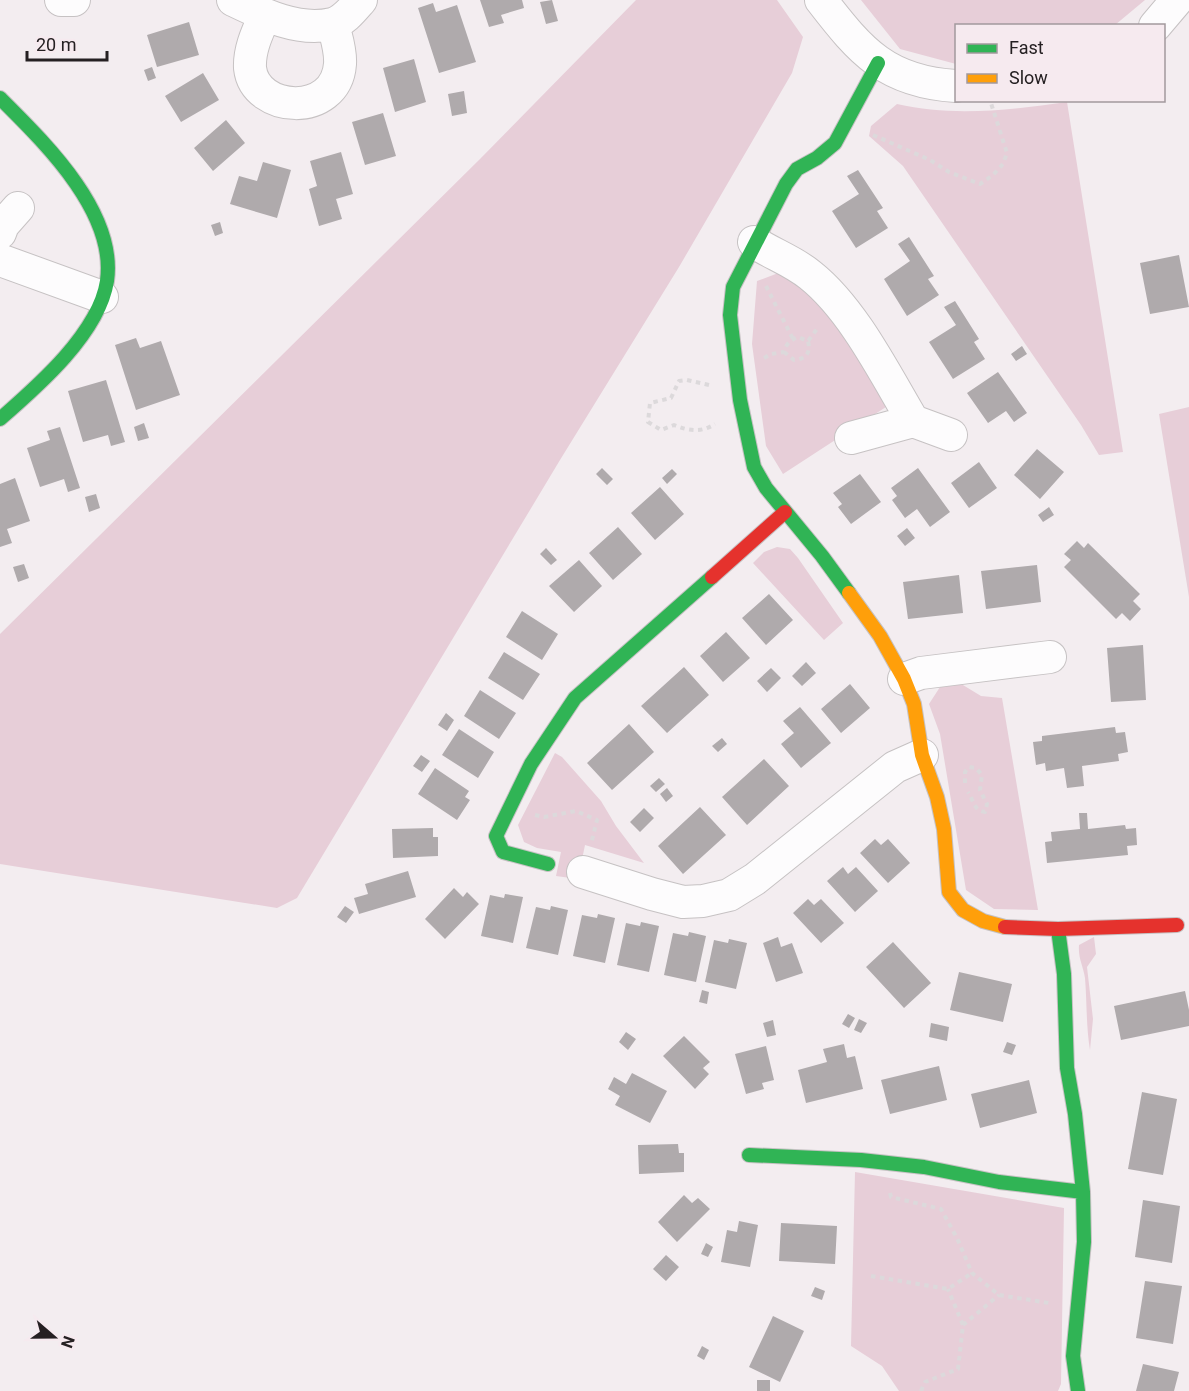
<svg xmlns="http://www.w3.org/2000/svg" width="1189" height="1391" viewBox="0 0 1189 1391" font-family="Roboto,sans-serif">
	<style>
		.green { fill: #e7ced8 }
		.building { fill: #afaaac }
		.lines { fill: none; stroke-linecap: round; stroke-linejoin: round }
		.street-casing { stroke: #c6c2c3; stroke-width: 34 }
		.fast-casing { stroke: #c6c2c3; stroke-width: 16 }
		.slow-casing { stroke: #c6c2c3; stroke-width: 16 }
		.jam-casing { stroke: #c6c2c3; stroke-width: 16 }
		.path { stroke: #dcd9db; stroke-width: 4; stroke-dasharray: 4.5 4.5; stroke-linecap: butt }
		.street { stroke: #fdfcfd; stroke-width: 32 }
		.fast { stroke: #30b455; stroke-width: 14 }
		.slow { stroke: #ff9f0a; stroke-width: 14 }
		.jam { stroke: #e5322d; stroke-width: 14 }
	</style>
	<rect width="100%" height="100%" fill="#f3edf0"/>
	<path class="green" d="M636 0H777L803 37 792 73 679 267 560 460 297 898 277 908 0 864V634L480 159Z
		M861 0H1145L1115 25 956 26V64L900 49Z
		M1067 102 1123 452 1099 455 1081 425 903 166 869 136 871 126 897 104C953 117 1010 110 1067 102Z
		M781 272 812 295 838 323 889 405 783 474 766 446 752 344 757 281Z
		M1189 407V597L1159 414Z
		M777 547 790 549 798 558 843 623 824 640 753 563 764 552Z
		M958 682 981 696 1002 698 1038 910 994 909 966 890 940 734 929 704 940 687Z
		M555 753 562 757 601 801 616 826 644 863 585 845 578 879 556 876 561 852 537 848 524 842 518 825Z
		M1094 937 1096 954 1087 967 1093 1019 1090 1050C1086 1026 1087 1002 1085 978 1083 965 1078 959 1079 945Z
		M855 1172 1064 1208 1061 1384 1058 1391H899L882 1366 851 1346Z"/>
	<path class="building" d="M480 0H522L524 8 501 15 504 23 489 27Z
		M552 0 558 21 546 24 540 2Z
		M433 3 436 12 457 5 476 62 439 73 418 8Z
		M189 22 199 55 157 67 147 35Z
		M414 59 426 102 395 112 383 68Z
		M152 67 156 78 148 81 144 70Z
		M203 73 219 100 181 122 165 96Z
		M464 91 467 113 452 116 448 94Z
		M383 113 396 156 365 165 352 122Z
		M226 120 245 143 213 171 194 148Z
		M341 152 353 194 336 199 342 219 319 226 309 189 317 186 310 161Z
		M263 162 291 170 277 218 230 204 239 176 257 181Z
		M858 170 883 208 877 211 888 228 856 248 832 211 859 194 847 176Z
		M220 222 223 233 215 236 211 225Z
		M909 237 934 276 928 279 939 295 907 316 884 279 910 261 898 244Z
		M1179 255 1189 307 1150 314 1140 263Z
		M955 301 979 339 974 342 985 359 953 379 929 342 956 325 944 307Z
		M136 338 140 348 161 341 180 395 136 410 115 345Z
		M1022 346 1027 354 1016 361 1011 354Z
		M998 372 1027 413 1014 422 1006 411 988 423 967 393Z
		M106 380 125 442 111 446 108 435 83 442 68 391Z
		M144 423 149 438 138 441 134 427Z
		M60 427 80 488 68 492 64 479 40 487 27 448 50 440 47 431Z
		M1037 449 1064 472 1040 499 1014 475Z
		M979 462 997 488 969 508 951 483Z
		M602 468 613 479 607 485 596 474Z
		M918 468 950 512 930 527 917 509 905 518 892 500 897 496 891 488Z
		M672 469 677 474 667 484 662 478Z
		M860 474 881 502 851 524 838 507 842 504 833 493Z
		M15 478 30 521 7 529 12 543 0 547V484Z
		M660 487 684 514 655 540 631 513Z
		M96 494 100 508 89 512 85 497Z
		M1049 507 1054 515 1043 522 1038 515Z
		M618 527 642 554 613 580 589 553Z
		M907 528 915 538 905 546 897 536Z
		M1077 541 1084 548 1088 543 1140 594 1133 601 1141 609 1130 621 1122 613 1116 619 1064 567 1071 560 1064 554Z
		M546 548 557 560 551 565 540 554Z
		M579 560 602 586 574 612 549 586Z
		M24 564 29 578 18 582 13 567Z
		M1037 565 1041 602 986 609 981 571Z
		M959 575 963 613 908 619 903 582Z
		M769 594 793 620 766 645 742 618Z
		M522 611 558 634 542 660 506 637Z
		M726 632 750 658 723 682 700 656Z
		M1143 645 1146 700 1111 702 1107 648Z
		M504 652 540 674 523 700 488 678Z
		M806 662 816 673 802 686 792 676Z
		M684 667 709 695 667 733 641 706Z
		M771 668 781 678 767 692 757 681Z
		M850 684 870 708 841 733 821 709Z
		M480 690 516 713 499 739 464 716Z
		M800 707 831 743 801 768 781 744 794 733 783 721Z
		M446 713 454 720 447 731 438 725Z
		M629 724 654 752 612 790 587 763Z
		M1115 727 1116 733 1125 732 1128 752 1118 754 1119 761 1082 766 1084 786 1067 788 1064 768 1046 771 1045 763 1036 765 1033 742 1042 741V736Z
		M459 729 494 752 478 778 442 755Z
		M722 738 727 744 718 752 712 746Z
		M421 755 430 761 422 772 413 766Z
		M764 759 789 786 747 825 722 797Z
		M435 768 469 791 465 797 470 800 457 820 418 794Z
		M659 778 665 784 656 792 650 786Z
		M667 788 673 796 666 802 660 794Z
		M700 807 726 835 683 874 658 846Z
		M644 808 654 818 640 832 630 822Z
		M1079 813H1087L1088 829 1125 825 1126 829 1136 828 1137 845 1127 846 1128 855 1047 863 1045 842 1052 841 1051 832 1080 829Z
		M433 828V837H438V856L393 858 392 829Z
		M875 839 881 845 888 839 910 863 888 883 860 853Z
		M843 867 848 874 856 867 878 891 855 912 827 881Z
		M408 871 416 897 359 914 354 898 368 894 365 884Z
		M454 888 463 897 467 892 479 904 445 939 425 919Z
		M505 894 523 897 513 943 481 936 490 895 504 898Z
		M808 899 814 905 821 899 844 923 821 943 793 913Z
		M345 906 354 912 346 923 337 917Z
		M551 906 568 910 558 955 526 948 536 907 550 910Z
		M598 914 615 918 605 963 573 956 582 915 597 918Z
		M641 922 659 926 649 972 617 965 626 923 640 926Z
		M689 932 706 936 696 982 664 975 673 933 688 936Z
		M778 937 781 947 792 943 803 973 776 982 763 943Z
		M729 939 747 943 736 989 705 982 714 940 728 943Z
		M893 942 931 983 904 1008 866 967Z
		M959 972 1012 984 1003 1022 950 1010Z
		M702 990 709 992 707 1004 699 1002Z
		M1185 991 1189 1010V1026L1121 1040 1114 1006Z
		M848 1014 855 1018 849 1028 842 1024Z
		M859 1019 867 1023 861 1033 854 1030Z
		M773 1020 776 1035 767 1037 763 1023Z
		M931 1023 949 1027 947 1041 929 1037Z
		M626 1032 636 1039 628 1050 619 1042Z
		M684 1036 710 1062 703 1068 709 1074 695 1089 663 1056Z
		M1007 1042 1016 1045 1012 1055 1003 1052Z
		M844 1044 847 1058 855 1056 863 1089 806 1103 798 1070 827 1062 823 1049Z
		M766 1046 774 1080 762 1083 764 1089 746 1094 735 1054Z
		M939 1066 947 1100 890 1114 881 1080Z
		M632 1073 667 1091 650 1123 615 1105 620 1096 608 1089 614 1077 626 1084Z
		M1029 1080 1037 1113 980 1128 971 1094Z
		M1142 1092 1177 1099 1163 1175 1128 1169Z
		M678 1144 679 1153H684V1172L639 1174 638 1145Z
		M684 1195 692 1203 698 1198 710 1209 677 1242 658 1222Z
		M1143 1200 1180 1206 1172 1263 1135 1257Z
		M739 1221 758 1225 750 1267 721 1262 727 1230 737 1232Z
		M781 1223 837 1226 835 1264 779 1261Z
		M706 1243 713 1247 708 1257 701 1254Z
		M666 1255 679 1267 666 1281 653 1269Z
		M1145 1281 1182 1286 1173 1344 1136 1338Z
		M815 1287 825 1291 822 1300 811 1296Z
		M773 1316 804 1331 780 1382 749 1367Z
		M702 1346 709 1350 704 1360 697 1356Z
		M1143 1364 1179 1372 1174 1391H1136Z
		M757 1380H770V1391H757Z"/>
	<g class="lines">
		<g class="street-casing">
			<path id="street" d="M61 0H74
				M233 0C262 14 298 32 332 24 344 21 353 9 361 0
				M821 0C861 52 887 82 956 86
				M265 15C258 31 249 49 250 68 255 113 336 118 340 64 341 50 336 37 333 24
				M1155 26 1177 0
				M0 233 3 225 18 208
				M754 242C772 254 793 261 810 275 853 309 885 374 913 421
				M0 260 102 297
				M851 438 913 421 951 435
				M904 679 921 673 1050 657
				M583 872 652 894 683 902 703 901 729 895 755 879 895 767 922 755"/>
		</g>
		<g class="fast-casing">
			<path id="fast" d="M0 98C44 142 117 212 107 281 99 333 38 386 0 419
				M849 593 822 556 766 488 754 467 740 400 730 315 733 287 786 184 797 169 817 158 835 143 878 63
				M548 864 503 852 496 836 531 764 575 698 712 577
				M1058 929 1064 974 1067 1068 1075 1114 1083 1192 1084 1242 1073 1356 1078 1391
				M749 1155 861 1160 924 1167 999 1182 1083 1192"/>
		</g>
		<g class="slow-casing">
			<path id="slow" d="M849 593 880 636 904 679 914 704 922 755 937 797 944 829 949 892 963 910 983 921 1005 927"/>
		</g>
		<g class="jam-casing">
			<path id="jam" d="M712 577 785 512
				M1005 927 1058 929 1177 925"/>
		</g>
		<path class="path" d="M873 135 930 160 949 172 980 184 993 175 1003 164 1007 153 990 100
			M766 286 793 339
			M784 352 794 360C806 359 811 353 808 341
			M764 358 771 354 784 352C786 344 790 340 798 337L808 341 817 329 820 328
			M709 385 687 380 679 381 671 398 650 403 648 422 661 430 674 425C689 431 701 433 715 424
			M965 783V772L969 767 976 768 982 775 980 790 987 804 985 812C974 811 974 801 968 792
			M535 815 544 817 576 811 597 820 591 844
			M890 1193 891 1197 941 1209 957 1238 972 1273 999 1295 1049 1303
			M871 1276 948 1289 972 1273
			M963 1325 999 1295
			M921 1391 925 1382 958 1369 963 1325 948 1289"/>
		<use href="#street" class="street"/>
		<use href="#fast" class="fast"/>
		<use href="#slow" class="slow"/>
		<use href="#jam" class="jam"/>
	</g>
	<rect x="955" y="24" width="210" height="78" fill="#f6eaef" stroke="#a2999d" stroke-width="1.5"/>
	<rect x="967" y="44" width="30" height="9" fill="#30b455" stroke="#a2999d" stroke-width="1.5"/>
	<text x="1009" y="54" font-size="18" fill="#252022">Fast</text>
	<rect x="967" y="74" width="30" height="9" fill="#ff9f0a" stroke="#a2999d" stroke-width="1.5"/>
	<text x="1009" y="84" font-size="18" fill="#252022">Slow</text>
	<g transform="translate(54 1337) rotate(110)" stroke="#f6eaef" stroke-width="4.5" paint-order="stroke">
	<path d="M0-4.5L10 22L0 15L-10 22Z" fill="#252022"/>
	<text y="-9" font-size="16" font-weight="bold" text-anchor="middle" fill="#252022">N</text>
	</g>
	<path d="M27 51v9h80v-9" fill="none" stroke="#252022" stroke-width="3"/>
	<text x="36" y="51" font-size="18" fill="#252022" stroke="#f6eaef" stroke-width="4.5" paint-order="stroke">20 m</text>
</svg>
